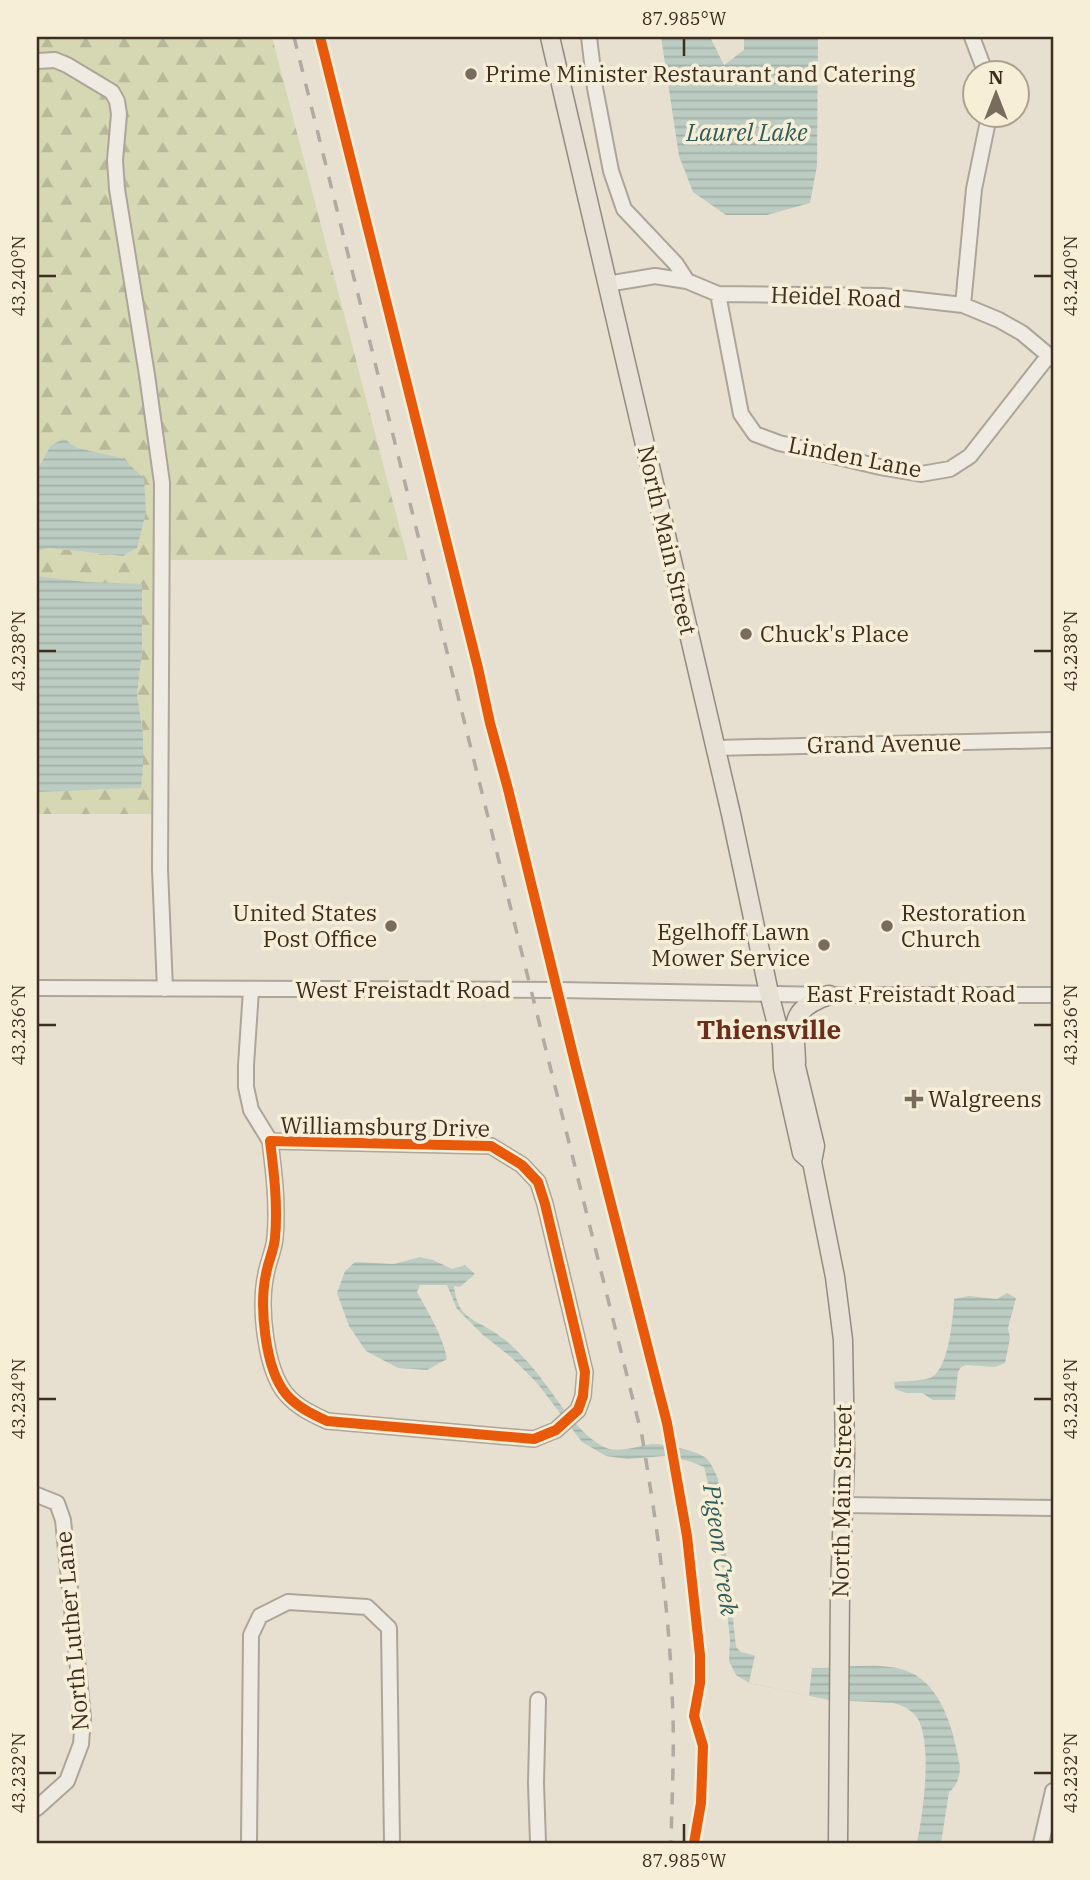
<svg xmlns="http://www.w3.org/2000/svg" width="1090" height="1880" viewBox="0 0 1090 1880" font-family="'IBM Plex Serif',serif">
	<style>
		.forest { fill: url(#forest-firs) }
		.water { fill: url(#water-rules) }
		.pier { fill: #e7e0d1 }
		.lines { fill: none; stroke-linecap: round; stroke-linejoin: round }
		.minor-casing { stroke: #ada599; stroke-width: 18 }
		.major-casing { stroke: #928b80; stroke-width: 21 }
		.minor { stroke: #efebe3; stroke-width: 14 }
		.major { stroke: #e6e1d4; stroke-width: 18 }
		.rail { stroke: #afaaa2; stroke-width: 3.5; stroke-dasharray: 12 12; stroke-linecap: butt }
		.cycleway-casing { stroke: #f7eed8; stroke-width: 15 }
		.cycleway { stroke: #e8590c; stroke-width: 10 }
		.ticks { fill: none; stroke: #3d2e20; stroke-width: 2.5 }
		.poi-dot { fill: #786c5e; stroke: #f7eed8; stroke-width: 2.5 }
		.labels { text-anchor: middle; stroke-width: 7; stroke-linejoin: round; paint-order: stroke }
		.poi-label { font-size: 23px; fill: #3d2e20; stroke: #f7eed8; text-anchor: start }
		.street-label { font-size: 23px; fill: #3d2e20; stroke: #f7eed8 }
		.water-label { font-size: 24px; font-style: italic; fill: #2f5d5a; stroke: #f7eed8 }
		.quarter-label { font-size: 26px; font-weight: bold; fill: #6b2e1e; stroke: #f7eed8 }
		.neatline { fill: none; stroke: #3d2e20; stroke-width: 2.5 }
		.ticks-label { font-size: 18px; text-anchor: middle; fill: #3d2e20 }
	</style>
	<defs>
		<pattern id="forest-firs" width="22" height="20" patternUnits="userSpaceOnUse" patternTransform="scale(1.75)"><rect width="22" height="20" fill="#d6d7b3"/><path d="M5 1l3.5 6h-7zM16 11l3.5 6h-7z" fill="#b9b99a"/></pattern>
		<pattern id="water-rules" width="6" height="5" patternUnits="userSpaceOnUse" patternTransform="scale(1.75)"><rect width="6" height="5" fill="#bcccc2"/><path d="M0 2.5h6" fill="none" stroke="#a2b0a6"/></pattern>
	</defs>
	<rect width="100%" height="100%" fill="#e7e0d1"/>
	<path class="forest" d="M37 37H272L408 560H161V814H37V792L140 788 143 769V733L137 695 142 651V585L86 582 37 576V551L49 548 123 556 137 548 122 458 78 448 63 439 51 445 40 465 37 466Z"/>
	<path class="water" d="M661 37H710L724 65 744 50V37H818L817 166 810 203 767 215H726L693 192 679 156Z
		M63 439 78 448 122 458 144 478 146 512 137 548 123 556 49 548 37 551V466L40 465 51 445Z
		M37 576 86 582 142 584V651L137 695 143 733V769L141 788 37 792Z
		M420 1257 433 1260 452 1269 465 1265 475 1274 460 1287 454 1286C457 1314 468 1317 489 1329 500 1335 513 1346 522 1356 548 1381 572 1431 604 1447 619 1454 637 1446 651 1444 662 1443 700 1451 707 1459 712 1464 715 1473 718 1478L736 1647 741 1652C761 1657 795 1668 815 1668 842 1668 870 1663 897 1668 941 1677 953 1728 960 1766 960 1777 957 1786 949 1792L941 1843H917C923 1813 932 1750 919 1721 914 1711 903 1705 893 1703L829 1700 749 1683 736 1675 729 1661 730 1639 721 1555 708 1483 704 1467 689 1461 664 1456 627 1459 606 1456 582 1442 537 1383 511 1357 483 1335 457 1309 447 1285H420L417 1292C429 1314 442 1334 447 1359L427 1370 398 1368 366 1351 349 1326 337 1293 345 1271 355 1262 394 1264Z
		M1007 1293 1016 1298 1008 1328 1010 1338 1005 1363 995 1367 966 1365 961 1367 958 1372 955 1400H933L922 1393H906L895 1389 894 1382C904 1381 925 1381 932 1377 949 1367 953 1318 954 1299L969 1296 997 1299Z"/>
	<path class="pier" d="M755 1655 812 1668 809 1696 749 1683Z"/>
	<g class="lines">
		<g class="minor-casing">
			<path id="minor" d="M589 37 595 88 611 171 624 209 676 264 687 281
				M972 37 986 74
				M37 61 55 60 67 65 112 92 117 101 119 114 115 160 117 189 147 375 162 483 160 869 165 989
				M607 284 655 276 687 281 718 294 883 296 963 305 999 320 1022 333 1053 359
				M718 294 741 414 755 434 779 443 880 467 921 474 950 469 970 456 1049 355
				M963 305 974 189 989 116
				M715 748 1053 740
				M37 988 558 990 829 995H1053
				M251 990 246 1065V1087L251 1110 270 1141
				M270 1141 491 1146 522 1165 538 1182 545 1204 585 1372 583 1396 578 1410 556 1430 534 1439 327 1421C312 1414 297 1407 286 1394 265 1369 259 1306 266 1274 268 1262 274 1250 275 1238 278 1205 274 1173 270 1141Z
				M37 1495 57 1503 63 1520 83 1718 81 1744 67 1781 37 1808
				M844 1505 1053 1508
				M249 1843 251 1635 260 1616 288 1602 367 1607 389 1628 392 1843
				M538 1843 536 1783 538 1700
				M1041 1843 1053 1791"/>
		</g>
		<g class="major-casing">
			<path id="major" d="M550 37 731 814 769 993 782 1044 783 1068 802 1153 812 1162
				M784 1047 796 1067 815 1146 812 1162 835 1277 843 1340 845 1454 840 1590 838 1843
				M796 1063C795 1025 787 1010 829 995"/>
		</g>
		<use href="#minor" class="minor"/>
		<use href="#major" class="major"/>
		<path class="rail" d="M294 37 642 1436C656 1521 669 1606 672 1693 675 1743 672 1793 671 1843"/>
		<g class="cycleway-casing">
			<path id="cycleway" d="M320 37 478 668 490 723 508 789 576 1067 667 1423 687 1536 700 1655V1683L694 1716 703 1746 701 1803 694 1843
				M270 1141 491 1146 522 1165 538 1182 545 1204 585 1372 583 1396 578 1410 556 1430 534 1439 327 1421C312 1414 297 1407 286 1394 265 1369 259 1306 266 1274 268 1262 274 1250 275 1238 278 1205 274 1173 270 1141Z"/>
		</g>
		<use href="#cycleway" class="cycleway"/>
	</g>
	<path class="ticks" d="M684 38V56M38 276H56M1034 276H1052M38 651H56M1034 651H1052M38 1025H56M1034 1025H1052M38 1399H56M1034 1399H1052M38 1773H56M1034 1773H1052M684 1824V1842"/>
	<g class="poi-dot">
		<circle cx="471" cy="74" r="7"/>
		<circle cx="746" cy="634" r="7"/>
		<circle cx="391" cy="926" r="7"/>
		<circle cx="887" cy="926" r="7"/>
		<circle cx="824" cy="945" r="7"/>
		<path d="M910.5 1088.5h7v7h7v7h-7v7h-7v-7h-7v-7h7z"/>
	</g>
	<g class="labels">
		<g class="poi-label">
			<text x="485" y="82">Prime Minister Restaurant and Catering</text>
			<text x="760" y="642">Chuck's Place</text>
			<text x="377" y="921" text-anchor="end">United States<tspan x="377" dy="26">Post Office</tspan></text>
			<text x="901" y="921">Restoration<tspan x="901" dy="26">Church</tspan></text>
			<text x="810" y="940" text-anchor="end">Egelhoff Lawn<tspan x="810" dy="26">Mower Service</tspan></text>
			<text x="928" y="1107">Walgreens</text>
		</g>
		<g class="street-label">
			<text transform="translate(836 297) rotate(2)" y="8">Heidel Road</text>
			<text transform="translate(855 457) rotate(11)" y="8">Linden Lane</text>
			<text transform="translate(667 540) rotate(77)" y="8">North Main Street</text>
			<text transform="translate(884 744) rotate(-1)" y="8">Grand Avenue</text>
			<text x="403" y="998">West Freistadt Road</text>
			<text x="911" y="1002">East Freistadt Road</text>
			<text transform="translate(385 1127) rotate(1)" y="8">Williamsburg Drive</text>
			<text transform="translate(842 1501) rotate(-89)" y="8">North Main Street</text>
			<text transform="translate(72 1631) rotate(-95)" y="8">North Luther Lane</text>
		</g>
		<g class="water-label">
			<text x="747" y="141">Laurel Lake</text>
			<text transform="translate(720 1550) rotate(82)" y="8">Pigeon Creek</text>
		</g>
		<g class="quarter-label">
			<text x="769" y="1039">Thiensville</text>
		</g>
	</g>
	<rect width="1090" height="1880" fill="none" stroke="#f7eed8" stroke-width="77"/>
	<g transform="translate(996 94)"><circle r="33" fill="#f7eed8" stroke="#ada18e" stroke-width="2"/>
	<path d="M0-5L12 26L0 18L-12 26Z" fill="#786c5e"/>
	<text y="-10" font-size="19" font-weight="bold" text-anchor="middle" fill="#3d2e20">N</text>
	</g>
	<rect x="38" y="38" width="1014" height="1804" class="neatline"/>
	<g class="ticks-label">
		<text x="684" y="25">87.985°W</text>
		<text transform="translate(19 276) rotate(-90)" y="6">43.240°N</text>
		<text transform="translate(1071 276) rotate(-90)" y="6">43.240°N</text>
		<text transform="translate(19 651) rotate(-90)" y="6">43.238°N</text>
		<text transform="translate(1071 651) rotate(-90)" y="6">43.238°N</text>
		<text transform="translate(19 1025) rotate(-90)" y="6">43.236°N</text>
		<text transform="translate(1071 1025) rotate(-90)" y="6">43.236°N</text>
		<text transform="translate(19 1399) rotate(-90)" y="6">43.234°N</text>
		<text transform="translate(1071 1399) rotate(-90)" y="6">43.234°N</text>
		<text transform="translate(19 1773) rotate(-90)" y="6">43.232°N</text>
		<text transform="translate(1071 1773) rotate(-90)" y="6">43.232°N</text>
		<text x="684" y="1867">87.985°W</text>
	</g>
</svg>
